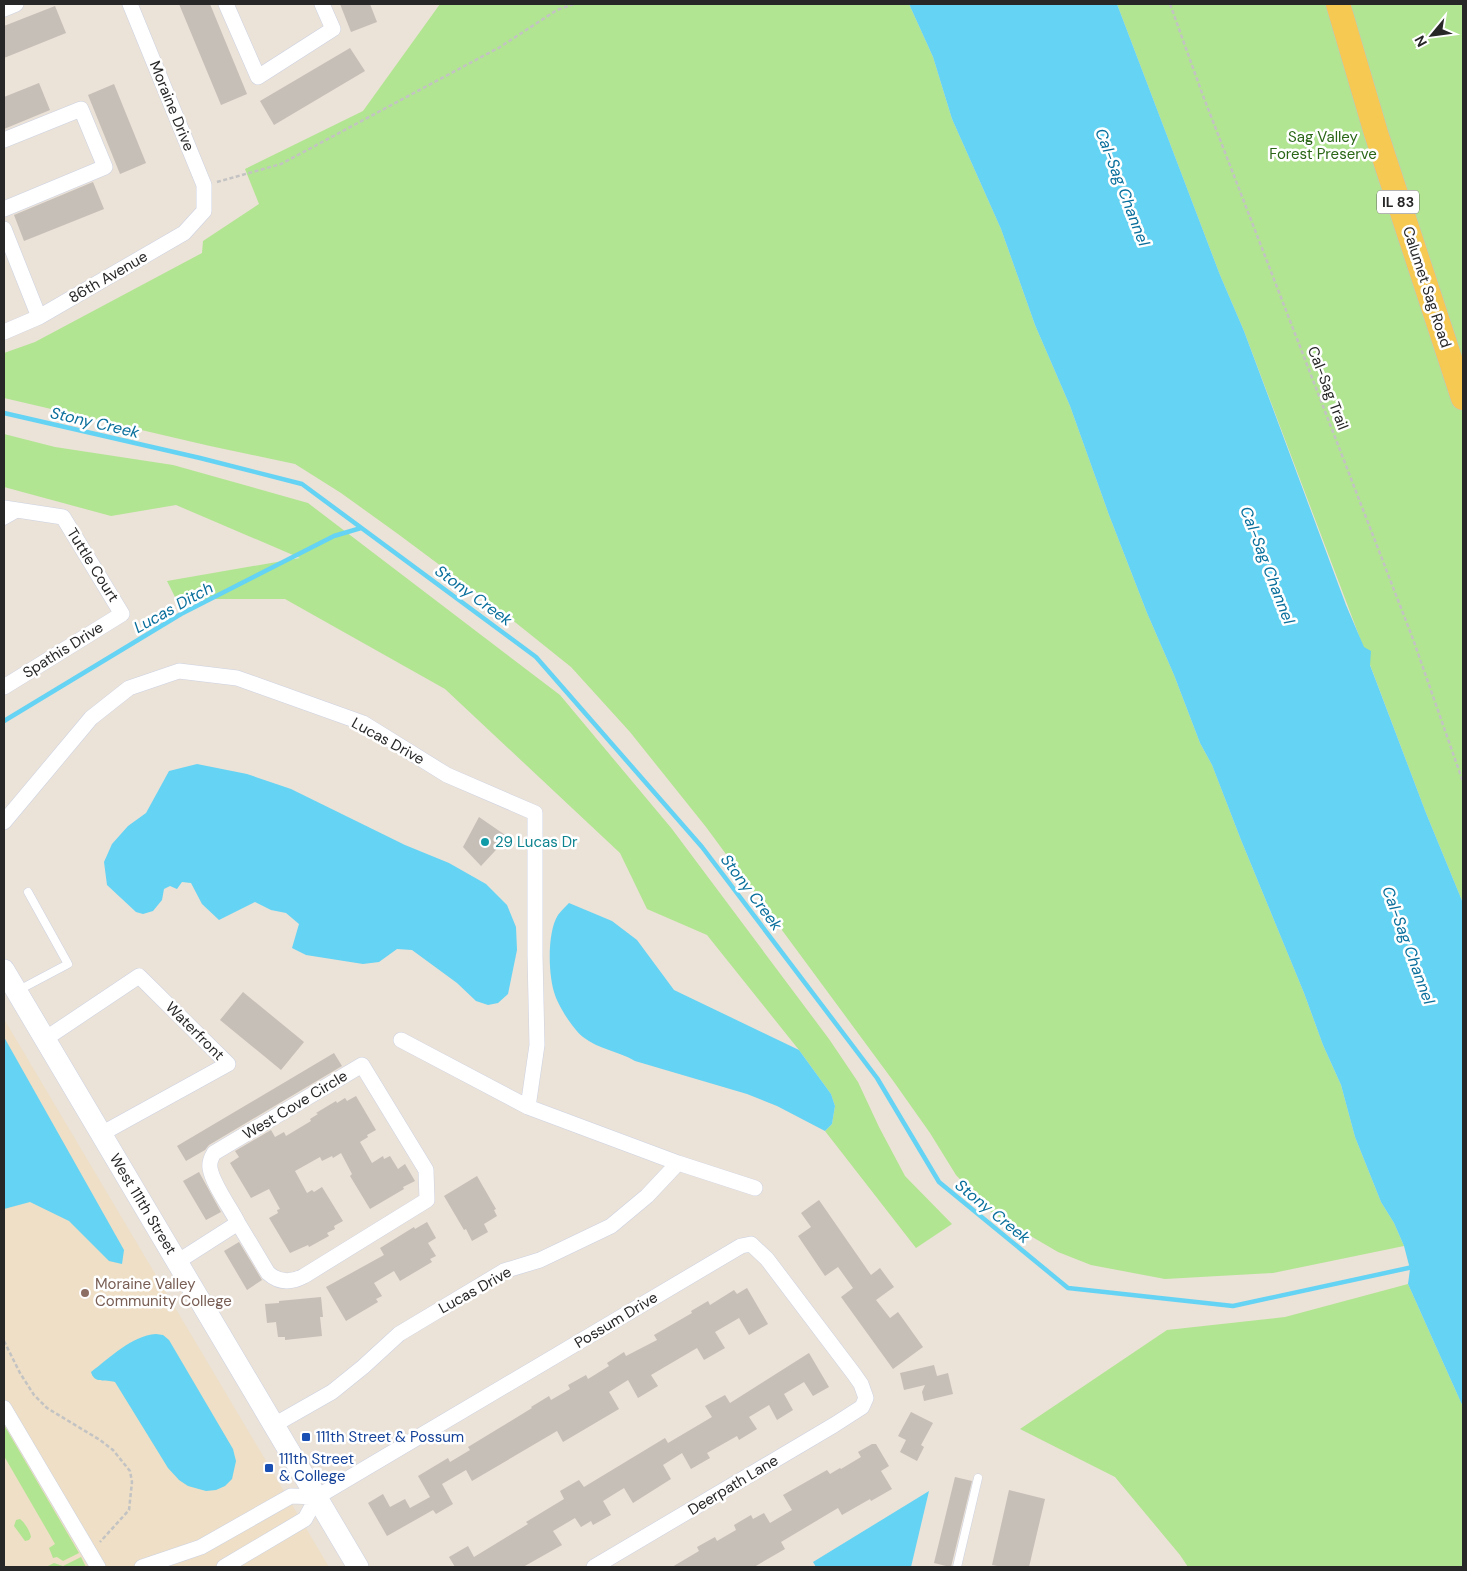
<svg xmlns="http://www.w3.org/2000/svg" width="1467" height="1571" viewBox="0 0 1467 1571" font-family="'DM Sans',sans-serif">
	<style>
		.education { fill: #eedfc6 }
		.green { fill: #b1e591 }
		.water { fill: #65d3f3 }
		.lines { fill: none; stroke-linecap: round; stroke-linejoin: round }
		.stream { stroke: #65d3f3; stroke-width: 4.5 }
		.building { fill: #c6bfb8 }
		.service-casing { stroke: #cdd2e2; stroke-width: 9 }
		.minor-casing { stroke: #cdd2e2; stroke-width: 16 }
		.secondary-casing { stroke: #cdd2e2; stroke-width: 22 }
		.primary-casing { stroke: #c3c3c3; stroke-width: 25 }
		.path { stroke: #c3c3c3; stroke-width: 2.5; stroke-dasharray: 4 2.5; stroke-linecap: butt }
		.service { stroke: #fff; stroke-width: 8 }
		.minor { stroke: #fff; stroke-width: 15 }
		.secondary { stroke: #fff; stroke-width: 21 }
		.primary { stroke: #f6c952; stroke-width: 24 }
		.culture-dot { fill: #0f9aa8; stroke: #fff; stroke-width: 2 }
		.education-dot { fill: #8d6e63; stroke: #fff; stroke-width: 2 }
		.transit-dot { fill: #1a4fb4; stroke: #fff; stroke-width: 2 }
		.labels { text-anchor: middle; stroke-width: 5; stroke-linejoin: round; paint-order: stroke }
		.shield { fill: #fff; stroke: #686868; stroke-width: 1 }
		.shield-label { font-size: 14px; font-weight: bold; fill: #272727 }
		.street-label { font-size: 15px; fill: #272727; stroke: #fff }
		.park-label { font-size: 15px; fill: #2a6616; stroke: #fff }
		.culture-label { font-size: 15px; fill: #0d838f; stroke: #fff; text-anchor: start }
		.education-label { font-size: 15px; fill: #785e54; stroke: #fff; text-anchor: start }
		.transit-label { font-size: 15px; fill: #164399; stroke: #fff; text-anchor: start }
		.water-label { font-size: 16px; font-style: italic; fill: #086e9b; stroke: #fff }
	</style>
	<rect width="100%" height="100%" fill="#ebe2d8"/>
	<path class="education" d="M4 1019 329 1567H4Z"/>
	<path class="green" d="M440 4H909L933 57 952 119 1001 229 1035 325 1070 406 1109 515 1147 613 1174 675 1200 743 1212 765 1241 840 1304 993 1323 1045 1341 1085 1355 1137 1381 1202 1394 1223 1404 1246 1273 1273 1165 1279 1091 1265 1058 1252 1017 1228 991 1212 956 1175 930 1133 894 1082 706 827 630 732 571 667 496 607 398 534 341 493 295 464 210 446 4 398V353L35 342 202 253 203 241 259 204 245 169 363 111Z
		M1117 4H1463V903L1426 813 1244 331 1220 275Z
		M4 434 55 447 173 465 308 503 560 695 672 829 829 1039 858 1082 879 1127 905 1176 952 1224 916 1248 825 1131 832 1124 835 1106 831 1094 799 1050 707 935 647 909 620 853 445 689 285 599H176L167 581 300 558 176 505 111 516 4 487Z
		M1408 1284 1463 1407V1567H1188L1180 1555 1115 1477 1020 1429 1167 1330 1285 1317Z
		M4 1425 79 1553 63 1561 57 1557 53 1558 49 1548 55 1544 4 1456Z
		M20 1519C25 1523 30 1531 31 1537L29 1540 25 1541 14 1526 16 1520Z
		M81 1557 86 1567H46L54 1563 63 1566Z"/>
	<path class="water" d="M909 4H1117L1220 275 1244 331 1346 605 1364 647 1371 651 1370 665 1426 813 1463 903V1407L1408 1284 1410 1269 1404 1246 1394 1223 1381 1202 1355 1137 1341 1085 1323 1045 1304 993 1241 840 1212 765 1200 743 1174 675 1147 613 1109 515 1070 406 1035 325 1001 229 952 119 933 57Z
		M197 764 247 774 291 789 405 845 449 863 486 884 507 905 516 927 517 950 508 994 498 1003 488 1005 476 1001 457 983 412 950 397 949 379 962 363 964 306 955 292 948 299 924 286 913 271 910 255 902 219 920 202 904 191 883 182 882 177 889 170 886 164 889 162 900 153 911 143 914 136 912 107 885 104 862 112 844 128 826 146 813 169 771Z
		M569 903 612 921 637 940 674 990 799 1050 831 1094 835 1106 832 1124 825 1131 777 1106 747 1094 635 1061C618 1051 598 1049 583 1037 573 1029 559 1007 555 995 548 976 547 932 558 915 561 911 565 907 569 903Z
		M4 1037 124 1250 122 1264 109 1261 69 1221 30 1202 4 1209Z
		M156 1334 163 1335 169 1340 233 1449 236 1461 232 1479 225 1486 216 1490 206 1491 188 1486 179 1480 168 1468 115 1382C105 1379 94 1384 91 1372 111 1357 131 1336 156 1334Z
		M929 1491 911 1567H816L813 1562Z"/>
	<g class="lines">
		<path class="stream" d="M4 413 200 458 302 484 536 657 702 847 877 1078 939 1182 1068 1288 1233 1306 1413 1267
			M4 721 181 614 334 536 361 528"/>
	</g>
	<path class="building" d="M179 4H210L247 94 221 105Z
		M340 4H370L377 22 351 32Z
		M55 6 66 33 4 58V26Z
		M350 48 365 71 274 125 260 101Z
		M39 83 50 110 4 129V97Z
		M114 84 146 163 120 174 88 95Z
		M93 182 104 209 24 241 14 215Z
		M479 817 508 837 481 866 463 847Z
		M243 992 304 1042 281 1070 220 1020Z
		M334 1053 342 1066 209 1145 205 1150 186 1161 177 1146Z
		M356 1096 376 1130 367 1135 368 1137 360 1142 372 1163 383 1156 384 1159 390 1156 398 1169 405 1164 415 1181 403 1187 404 1189 370 1209 350 1176 352 1174 341 1153 333 1158 332 1156 322 1161 320 1157 295 1171 307 1193 312 1190 314 1192 322 1187 343 1221 334 1226 335 1229 327 1233 329 1236 309 1247 308 1245 290 1253 269 1218 278 1213 277 1210 280 1209 269 1189 251 1198 230 1163 239 1157 235 1151 271 1130 275 1137 284 1132 286 1136 311 1121 310 1119 318 1114 316 1113 336 1101 337 1103 345 1098 347 1101Z
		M199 1172 221 1212 206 1220 183 1181Z
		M477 1176 496 1209 494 1210 497 1216 484 1224 488 1232 472 1241 466 1229 464 1230 444 1196Z
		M819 1200 871 1275 880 1268 894 1287 876 1300 890 1318 898 1312 923 1347 893 1369 841 1297 853 1288 838 1267 825 1276 798 1236 811 1227 801 1213Z
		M427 1222 436 1238 428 1243 436 1256 430 1259 432 1262 400 1281 394 1271 374 1283 382 1296 376 1299 378 1302 346 1321 326 1287 384 1255 380 1248 414 1227 415 1229Z
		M239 1242 262 1280 247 1290 224 1251Z
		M747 1288 768 1324 749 1335 739 1318 715 1332 725 1348 704 1360 697 1348 651 1375 658 1386 638 1398 628 1380 609 1392 619 1409 563 1442 557 1431 472 1481 466 1470 442 1484 453 1504 436 1514 433 1510 387 1536 368 1503 383 1494 390 1507 405 1499 410 1508 430 1497 418 1476 448 1458 450 1462 470 1450 468 1447 532 1408 531 1407 549 1396 551 1400 570 1389 568 1385 586 1375 588 1379 609 1366 607 1363 624 1352 626 1356 657 1340 654 1335 692 1313 691 1311 708 1301 710 1305 734 1290 737 1294Z
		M321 1297 323 1317H320L322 1336 285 1340V1337H278L276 1322 267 1323 265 1304 279 1303V1301Z
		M809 1353 829 1387 813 1396 804 1382 784 1394 793 1410 777 1420 769 1405 749 1417 757 1429 739 1440 737 1436 707 1453 710 1458 691 1469 682 1453 663 1465 671 1479 633 1503 624 1488 603 1501 611 1515 593 1525 591 1521 581 1527 575 1518 553 1531 562 1545 523 1567H455L449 1557 468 1546 474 1557 528 1524 526 1522 564 1499 560 1491 579 1480 584 1487 665 1438 668 1443 712 1417 705 1406 725 1395 730 1403Z
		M934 1365 937 1376 948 1373 953 1394 924 1401 922 1392 925 1385 904 1390 900 1373Z
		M911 1412 933 1423 921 1445 924 1447 917 1461 900 1452 906 1440 898 1436Z
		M872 1444H876L889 1466 881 1471 892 1489 871 1501 870 1499 842 1515 838 1508 781 1542 785 1549 754 1567H672L699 1551 697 1547 715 1537 717 1541 736 1530 734 1525 751 1515 753 1519 764 1513 770 1523 792 1510 783 1495 827 1470 830 1474 840 1468 841 1469 861 1457 858 1452Z
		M955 1477 972 1481 951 1567H950L934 1563Z
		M1009 1490 1045 1499 1029 1567H1003L992 1565Z"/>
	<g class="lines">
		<g class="service-casing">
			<path id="service" d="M4 521 20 512
				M17 991 68 964 28 892
				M957 1567 978 1478"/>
		</g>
		<g class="minor-casing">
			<path id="minor" d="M226 4 258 77 333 29 322 4
				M4 9 16 4
				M4 140 81 109 105 167 4 209
				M4 229 39 317
				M4 332 39 317 184 233 204 211V185L130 4
				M4 508 63 517 122 614 4 687
				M4 822 91 718 129 688 179 671 237 678 363 723 447 775 535 813V955L537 1045 528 1107
				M45 1039 139 976 228 1064 101 1134
				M401 1040 528 1107 678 1163 755 1188
				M177 1262 238 1223 268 1273C279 1283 291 1283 304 1276L427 1200 426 1170 362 1065 214 1153C211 1158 209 1162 210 1168 212 1183 231 1209 238 1223
				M4 1408 98 1567
				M274 1425 332 1392 363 1367 399 1334 504 1271 540 1260 611 1226 647 1196 678 1163
				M317 1497 741 1246 751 1244 767 1259 854 1374 861 1384 866 1398 862 1407 834 1425 594 1567
				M142 1567 201 1547 291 1496 317 1497
				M224 1567 305 1519 317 1497"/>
		</g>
		<g class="secondary-casing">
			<path id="secondary" d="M4 970 358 1567"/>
		</g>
		<g class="primary-casing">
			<path id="primary" d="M1338 4 1376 133 1463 398"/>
		</g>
		<path class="path" d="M1170 4 1202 93 1413 639 1463 782
			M217 182 281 164 500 47 557 10 574 4
			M4 1341 20 1373 34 1395 47 1408 100 1440 113 1450 130 1471 132 1482 129 1510 100 1542"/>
		<use href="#service" class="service"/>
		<use href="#minor" class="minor"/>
		<use href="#secondary" class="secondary"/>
		<use href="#primary" class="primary"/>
	</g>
	<circle class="culture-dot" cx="485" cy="842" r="5"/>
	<circle class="education-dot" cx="85" cy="1293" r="5"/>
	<g class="transit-dot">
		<rect x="301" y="1432" width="10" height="10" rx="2.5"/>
		<rect x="264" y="1463" width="10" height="10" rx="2.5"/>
	</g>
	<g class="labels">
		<rect class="shield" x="1377" y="190.5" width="42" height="23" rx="4"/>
		<g class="shield-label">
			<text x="1398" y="207">IL 83</text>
		</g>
		<g class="street-label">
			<text transform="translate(172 106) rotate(68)" y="5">Moraine Drive</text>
			<text transform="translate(108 277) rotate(-30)" y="5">86th Avenue</text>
			<text transform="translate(1427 287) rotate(72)" y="5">Calumet Sag Road</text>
			<text transform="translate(1328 388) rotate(69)" y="5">Cal-Sag Trail</text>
			<text transform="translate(93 565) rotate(58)" y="5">Tuttle Court</text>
			<text transform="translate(63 650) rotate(-32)" y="5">Spathis Drive</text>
			<text transform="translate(388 741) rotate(29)" y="5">Lucas Drive</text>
			<text transform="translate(195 1031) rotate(45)" y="5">Waterfront</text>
			<text transform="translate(295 1105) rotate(-31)" y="5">West Cove Circle</text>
			<text transform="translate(143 1204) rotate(59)" y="5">West 111th Street</text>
			<text transform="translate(475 1290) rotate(-29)" y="5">Lucas Drive</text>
			<text transform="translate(616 1320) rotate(-31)" y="5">Possum Drive</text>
			<text transform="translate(733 1485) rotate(-31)" y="5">Deerpath Lane</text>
		</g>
		<g class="park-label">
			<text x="1323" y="142">Sag Valley<tspan x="1323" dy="17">Forest Preserve</tspan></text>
		</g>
		<g class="culture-label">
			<text x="495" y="847">29 Lucas Dr</text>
		</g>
		<g class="education-label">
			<text x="95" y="1289">Moraine Valley<tspan x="95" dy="17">Community College</tspan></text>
		</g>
		<g class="transit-label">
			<text x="316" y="1442">111th Street &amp; Possum</text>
			<text x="279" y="1464">111th Street<tspan x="279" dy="17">&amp; College</tspan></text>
		</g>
		<g class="water-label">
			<text transform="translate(1123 187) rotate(69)" y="6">Cal-Sag Channel</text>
			<text transform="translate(95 422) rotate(13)" y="6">Stony Creek</text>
			<text transform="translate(1268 565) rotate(69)" y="6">Cal-Sag Channel</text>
			<text transform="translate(474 595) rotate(36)" y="6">Stony Creek</text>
			<text transform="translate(173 607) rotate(-29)" y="6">Lucas Ditch</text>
			<text transform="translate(752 892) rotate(53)" y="6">Stony Creek</text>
			<text transform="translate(1409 945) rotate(70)" y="6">Cal-Sag Channel</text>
			<text transform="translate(993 1211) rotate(39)" y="6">Stony Creek</text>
		</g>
	</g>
	<rect width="1467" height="1571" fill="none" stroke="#272727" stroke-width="10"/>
	<g transform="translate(1432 35) rotate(241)" stroke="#ffffff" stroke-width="4" paint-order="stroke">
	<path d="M0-4L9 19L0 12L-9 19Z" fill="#272727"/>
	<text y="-8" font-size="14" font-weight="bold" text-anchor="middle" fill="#272727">N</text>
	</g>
</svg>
